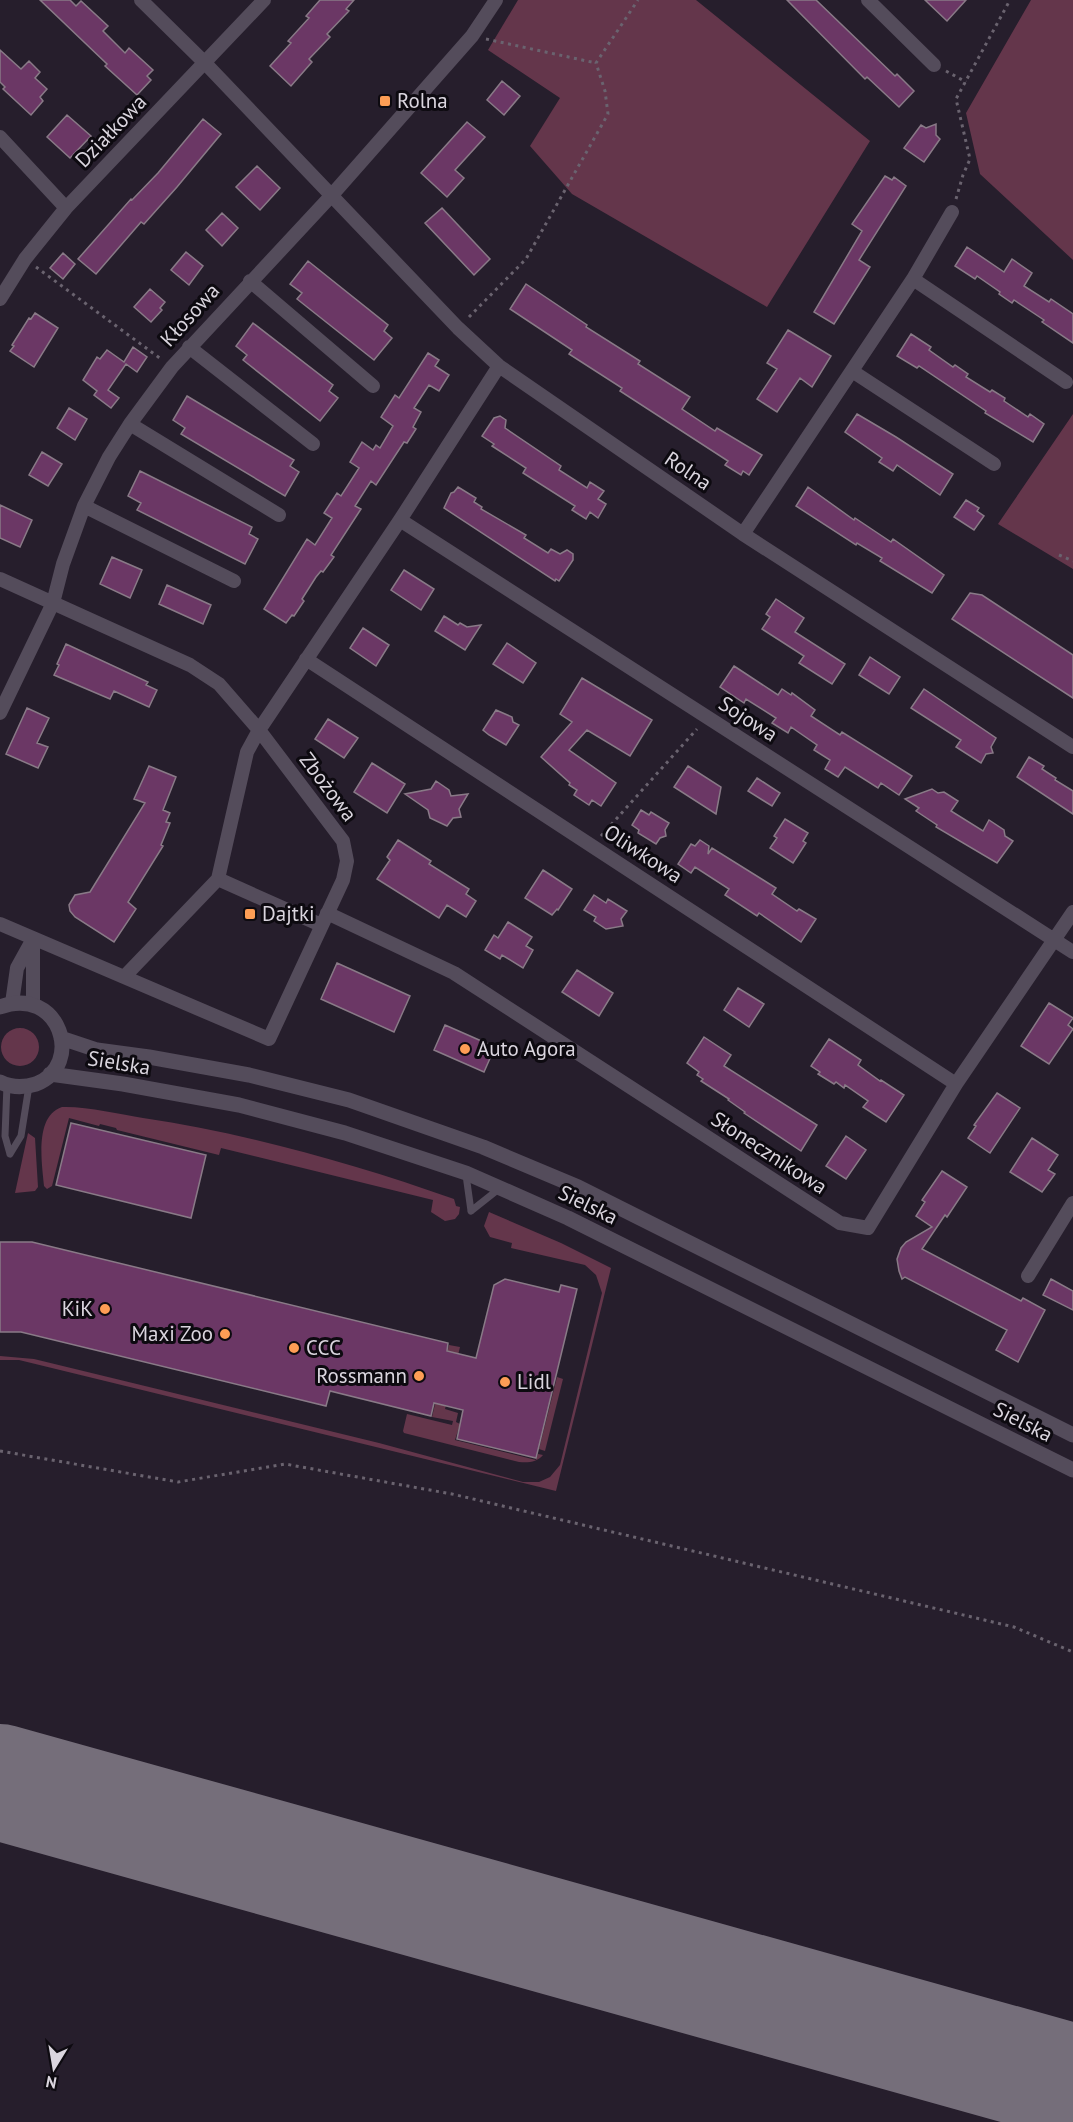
<svg xmlns="http://www.w3.org/2000/svg" width="1073" height="2122" viewBox="0 0 1073 2122" font-family="'PT Sans',sans-serif">
	<style>
		.green { fill: #64364b }
		.lines { fill: none; stroke-linecap: round; stroke-linejoin: round }
		.runway { stroke: #756e7a; stroke-width: 116 }
		.building { fill: #6b3765; stroke: #897a87; stroke-width: 1.5 }
		.path { stroke: #6a636f; stroke-width: 3; stroke-dasharray: 3 4.5; stroke-linecap: butt }
		.service { stroke: #544c5b; stroke-width: 7 }
		.minor { stroke: #544c5b; stroke-width: 14 }
		.secondary { stroke: #544c5b; stroke-width: 15 }
		.poi-dot { fill: #fd9d55; stroke: #0d0a10; stroke-width: 2 }
		.labels { text-anchor: middle; stroke-width: 6; stroke-linejoin: round; paint-order: stroke }
		.poi-label { font-size: 21px; fill: #dad5de; stroke: #0d0a10; text-anchor: start }
		.street-label { font-size: 21px; fill: #dad5de; stroke: #0d0a10 }
	</style>
	<rect width="100%" height="100%" fill="#261e2c"/>
	<path class="green" d="M518 0H696L870 141 767 307 572 194 530 146 560 98 488 50Z
		M1031 0H1073V260L980 174 966 113Z
		M1073 414V569L998 524Z
		M1 1047a19 19 0 1 1 38 0a19 19 0 1 1-38 0Z
		M62 1107C85 1106 120 1114 143 1118 249 1134 352 1163 454 1199L456 1206 460 1207 459 1214 455 1219 445 1221 431 1212 433 1200 221 1148 219 1155 117 1130 116 1128 100 1124 99 1126 69 1118 52 1186 47 1189 44 1186C42 1164 34 1116 62 1107Z
		M28 1133 35 1138 38 1187 35 1191 15 1193Z
		M489 1212 561 1243 611 1268 556 1491 19 1360H0V1356L34 1359 379 1443 523 1482H539L550 1477 560 1465 602 1293 596 1275 585 1265 511 1248 512 1243 490 1237 484 1226Z
		M449 1345 460 1347 445 1409 458 1413 456 1422 460 1424 455 1440 536 1460 538 1454 543 1455C537 1462 529 1463 519 1462L404 1433 403 1431 407 1414 452 1425 453 1421 432 1417Z
		M557 1377 563 1379 545 1451 539 1449Z"/>
	<g class="lines">
		<path class="runway" d="M0 1782 1073 2082"/>
	</g>
	<path class="building" d="M40 0H70L76 6 81 1 108 26 103 31 125 53 129 48 153 70 147 76 151 80 137 95 105 66 107 64Z
		M320 0H354L346 9 349 11 327 34 330 37 309 59 312 62 291 86 270 66 291 43 288 41 309 18 306 16Z
		M787 0H816L895 76 897 74 914 91 899 107 867 77 865 79Z
		M925 0H966L947 21Z
		M0 50 21 69 29 61 40 72 35 78 47 89 40 97 43 101 31 115 3 89 5 87 0 82Z
		M502 81 520 96 504 115 487 100Z
		M67 115 91 136 70 158 47 137Z
		M203 119 221 134 177 187 144 224 141 222 96 274 78 259 131 199 132 200 158 173Z
		M467 122 485 137 455 170 464 178 447 197 421 173Z
		M936 124V135L940 139 924 162 904 148 921 125 926 128Z
		M257 166 280 188 260 210 236 187Z
		M885 176 892 180 894 177 906 186 859 260 870 267 834 324 814 312 862 231 852 224Z
		M442 208 490 259 474 275 425 223Z
		M222 213 238 228 222 246 206 230Z
		M967 247 1004 272 1012 259 1032 273 1024 286 1049 302 1051 299 1073 314V343L1042 322 1044 320 1014 300 1012 303 999 294 1000 292 977 276 975 279 955 266Z
		M186 252 203 266 189 285 171 270Z
		M63 253 75 264 63 279 50 268Z
		M308 261 388 325 384 331 392 338 374 360 297 299 302 293 290 284Z
		M526 284 587 325 586 327 640 361 638 364 690 397 682 409 715 431 717 428 762 455 749 475 743 471 741 475 725 465 728 461 620 391 622 388 569 354 572 350 510 309Z
		M150 289 165 302 160 308 162 310 151 322 134 307Z
		M35 313 58 328 34 367 10 351 14 346 12 345 29 318 31 319Z
		M253 323 333 385 329 391 338 398 320 421 243 360 247 355 236 346Z
		M788 330 831 356 812 387 800 378 777 412 757 399 777 369 767 363Z
		M911 334 931 347 929 350 953 367 955 365 968 374 966 377 990 392 992 390 1005 398 1004 401 1028 417 1030 414 1044 424 1033 442 985 413 986 411 919 366 917 368 897 356Z
		M133 347 147 357 137 372 126 364 108 390 119 398 111 408 94 395 97 391 83 380 97 357 100 359 107 350 124 362Z
		M428 353 439 360 435 366 449 375 439 391 429 385 414 408 421 412 413 427 416 429 407 443 404 442 376 485 371 481 355 506 361 509 331 555 334 557 323 572 321 571 316 577 302 599 304 601 294 616 292 615 286 623 264 609 307 539 315 545 332 518 324 513 337 493 341 496 359 468 350 462 362 442 373 450 376 445 380 448 393 426 381 417 395 395 399 398Z
		M187 396 294 460 290 466 299 472 285 496 181 434 185 428 173 420Z
		M69 408 87 419 75 440 57 428Z
		M857 414 896 437 953 474 940 495 897 465 893 471 879 462 882 458 845 432Z
		M500 416 506 420 505 428 561 466 559 470 587 488 590 482 604 491 598 499 606 504 598 518 590 512 586 519 572 510 575 506 523 473 526 468 492 446 494 444 482 436 494 418Z
		M42 452 62 464 48 486 29 475Z
		M140 471 252 527 249 534 258 539 245 564 137 510 141 503 128 496Z
		M458 487 476 498 474 502 482 507 481 509 526 535 524 538 548 553 551 549 560 554 567 550 573 554V560L559 581 556 579 555 581 444 508 451 493 454 492Z
		M808 487 854 520 855 518 891 542 893 539 944 575 932 593 880 561 882 558 857 543 856 545 796 506Z
		M966 500 979 508 977 511 984 516 974 530 954 517Z
		M0 505 32 520 20 547 0 538Z
		M112 557 142 570 130 598 100 584Z
		M404 570 434 589 421 610 391 590Z
		M167 585 211 605 203 624 159 604Z
		M970 593 982 595 1073 655V698L952 619Z
		M776 599 804 618 795 632 845 664 832 684 799 663 804 656 762 629 770 617 766 614Z
		M444 616 458 625 460 623 467 627 481 625 465 650 435 631Z
		M363 628 389 645 376 666 350 648Z
		M507 643 536 663 523 683 493 664Z
		M66 644 148 682 146 685 157 690 149 707 114 691 110 699 54 675 59 665 57 664Z
		M870 657 900 677 889 694 859 675Z
		M734 666 778 695 782 689 791 695 792 693 815 710 811 716 840 735 842 732 912 776 899 795 881 783 878 788 845 767 838 777 825 769 830 760 814 750 817 745 791 727 788 733 772 723 776 718 746 699 744 703 720 687Z
		M582 678 652 720 630 756 587 730 569 750 616 783 601 806 592 800 589 805 574 795 577 790 569 785 570 783 541 757 572 722 560 714Z
		M924 689 996 738 991 747 993 753 986 754 981 763 956 747 961 740 911 708Z
		M27 708 49 718 37 743 48 747 38 768 6 754Z
		M496 710 512 717 513 722 519 725 506 745 489 735 483 730Z
		M328 719 358 738 344 758 315 739Z
		M1029 757 1044 766 1042 769 1056 778 1055 780 1073 791V814L1017 777Z
		M372 763 405 784 387 813 354 792Z
		M149 766 176 777 163 810 170 813 166 822 170 823 161 845 163 846 128 902 136 909 114 942 75 917 70 911 69 905 75 895 90 892 145 803 134 799Z
		M688 766 721 787 716 814 674 787Z
		M757 778 780 793 772 806 748 791Z
		M436 781 449 790 451 796 468 794 459 809 461 817 453 818 447 826 430 818 428 810 405 794 431 789Z
		M932 789 938 793 944 792 958 801 951 811 983 831 989 820 1004 830 1005 836 1013 841 997 863 936 827 937 825 916 811 919 808 905 799Z
		M641 810 649 815 651 812 669 823 665 830 666 836 660 838 656 844 638 833 639 830 632 825Z
		M785 819 808 833 803 841 806 843 793 863 770 848 777 838 774 836Z
		M398 840 431 861 429 864 469 889 466 894 476 901 466 917 447 905 439 918 377 879 390 860 387 857Z
		M700 840 709 846 708 854 712 848 776 888 772 894 797 911 799 909 816 919 801 942 759 913 757 916 725 895 729 889 695 867 691 873 678 864 691 844 695 846Z
		M543 870 572 889 558 910 557 909 552 915 525 898Z
		M594 895 606 903 608 899 627 911 621 919 623 926 606 929 594 921 596 917 584 910Z
		M508 922 532 937 526 946 533 950 523 968 502 955 500 959 485 950 494 935 498 938Z
		M337 963 410 996 394 1032 321 999Z
		M577 970 613 993 599 1016 562 992Z
		M738 988 764 1004 749 1027 724 1010Z
		M1049 1003 1073 1018 1068 1025 1073 1029 1049 1064 1021 1046Z
		M445 1025 495 1047 484 1072 434 1050Z
		M704 1037 731 1055 724 1066 817 1125 801 1151 744 1113 745 1112 728 1100 729 1099 701 1081 703 1079 697 1075 699 1072 687 1063Z
		M829 1039 861 1060 858 1065 880 1081 881 1080 904 1095 886 1122 863 1107 868 1101 845 1085 844 1088 836 1082 834 1084 818 1074 820 1072 811 1066Z
		M997 1093 1020 1108 990 1153 968 1138 976 1126 974 1125Z
		M71 1123 206 1155 191 1218 56 1185Z
		M846 1136 866 1150 846 1179 826 1166Z
		M1032 1138 1058 1155 1048 1170 1055 1174 1042 1192 1010 1172Z
		M942 1171 967 1187 947 1217 945 1215 922 1249 1021 1301 1023 1298 1045 1310 1018 1362 996 1350 1007 1330 905 1277 902 1279 899 1271 897 1259 901 1248 906 1242 932 1227 916 1216 925 1202 922 1200Z
		M0 1242H32L448 1343 447 1351 476 1358 494 1285 505 1279 559 1292 561 1285 577 1289 536 1458 457 1439 463 1410 434 1403 431 1416 330 1391 326 1406 21 1332H0Z
		M1051 1279 1073 1291V1310L1043 1295Z"/>
	<g class="lines">
		<path class="path" d="M486 39 596 63
			M946 71 966 82
			M956 199 963 175 970 159 956 99 1010 0
			M36 267 161 359
			M469 317 526 259 608 114 605 91 596 63 638 0
			M1059 555 1073 561
			M601 836 697 729
			M0 1451 178 1482 285 1464 452 1494 1014 1627 1073 1652"/>
		<path class="service" d="M7 1085 5 1136 10 1154
			M10 1154 21 1136 29 1086
			M466 1175 471 1211
			M471 1211 500 1188"/>
		<path class="minor" d="M141 0 205 63 458 328 499 366 743 534 1073 747
			M868 0 934 65
			M0 137 66 208
			M913 279 1066 382
			M250 281 373 386
			M0 299 25 259 66 208 264 0
			M189 347 313 444
			M852 371 994 464
			M130 424 279 515
			M84 506 234 581
			M400 520 1073 952
			M743 534 913 279 952 212
			M0 579 190 665 219 684 259 730 247 752 218 879 125 976
			M306 659 956 1084
			M0 713 53 603 63 564 84 506 109 457 130 424 172 367 331 196 472 36 496 0
			M218 879 321 925
			M327 913 454 973 840 1223 868 1228 956 1084 1073 912
			M0 924 269 1039 343 880 347 861 343 841 259 730 400 520 499 366
			M33 941V1005
			M12 1003 17 968 33 939
			M1028 1276 1073 1203"/>
		<path class="secondary" d="M0 1007C60 985 85 1065 36 1084 23 1088 12 1088 0 1082
			M61 1038 97 1050 149 1057 249 1075 349 1100 483 1147 578 1187 1073 1435
			M50 1074 123 1084 239 1105 345 1133 466 1173 568 1218 1073 1470"/>
	</g>
	<g class="poi-dot">
		<rect x="379" y="95" width="12" height="12" rx="3"/>
		<rect x="244" y="908" width="12" height="12" rx="3"/>
		<circle cx="465" cy="1049" r="6"/>
		<circle cx="105" cy="1309" r="6"/>
		<circle cx="225" cy="1334" r="6"/>
		<circle cx="294" cy="1348" r="6"/>
		<circle cx="419" cy="1376" r="6"/>
		<circle cx="505" cy="1382" r="6"/>
	</g>
	<g class="labels">
		<g class="poi-label">
			<text x="397" y="108">Rolna</text>
			<text x="262" y="921">Dajtki</text>
			<text x="477" y="1056">Auto Agora</text>
			<text x="93" y="1316" text-anchor="end">KiK</text>
			<text x="213" y="1341" text-anchor="end">Maxi Zoo</text>
			<text x="306" y="1355">CCC</text>
			<text x="407" y="1383" text-anchor="end">Rossmann</text>
			<text x="517" y="1389">Lidl</text>
		</g>
		<g class="street-label">
			<text transform="translate(111 131) rotate(-46)" y="7">Działkowa</text>
			<text transform="translate(190 315) rotate(-48)" y="7">Kłosowa</text>
			<text transform="translate(688 471) rotate(34)" y="7">Rolna</text>
			<text transform="translate(748 719) rotate(33)" y="7">Sojowa</text>
			<text transform="translate(328 787) rotate(53)" y="7">Zbożowa</text>
			<text transform="translate(643 854) rotate(33)" y="7">Oliwkowa</text>
			<text transform="translate(119 1063) rotate(9)" y="7">Sielska</text>
			<text transform="translate(769 1153) rotate(33)" y="7">Słonecznikowa</text>
			<text transform="translate(588 1205) rotate(26)" y="7">Sielska</text>
			<text transform="translate(1023 1422) rotate(27)" y="7">Sielska</text>
		</g>
	</g>
	<g transform="translate(54 2068) rotate(191)" stroke="#0d0a10" stroke-width="4.5" paint-order="stroke">
	<path d="M0-4.5L10 22L0 15L-10 22Z" fill="#dad5de"/>
	<text y="-9" font-size="16" font-weight="bold" text-anchor="middle" fill="#dad5de">N</text>
	</g>
</svg>
